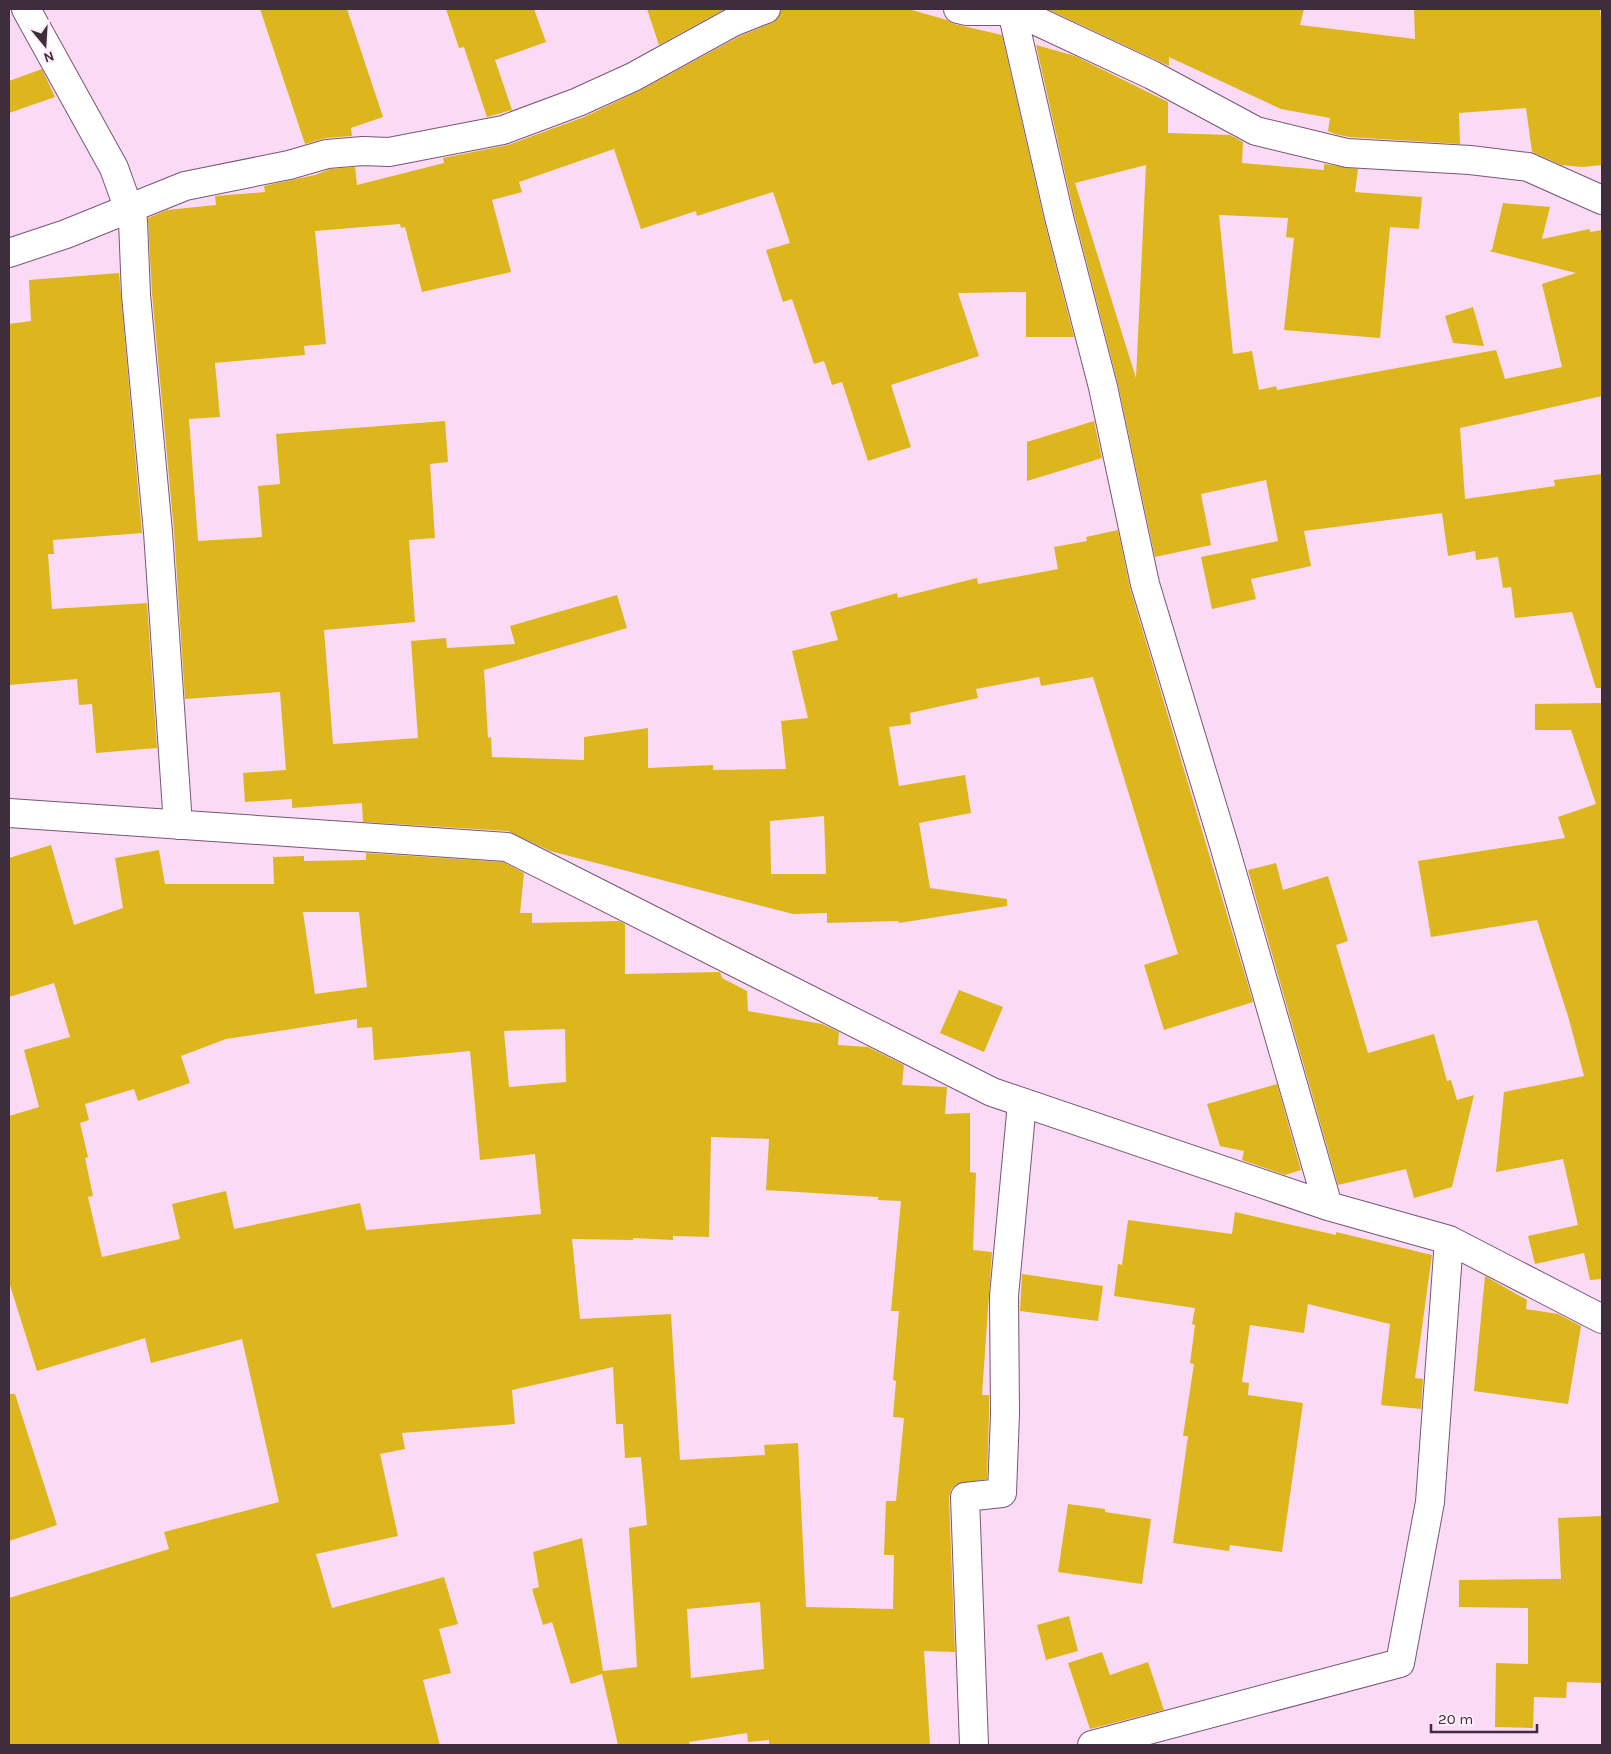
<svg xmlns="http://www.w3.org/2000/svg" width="1611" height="1754" viewBox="0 0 1611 1754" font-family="Karla,sans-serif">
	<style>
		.building { fill: #ddb51c; fill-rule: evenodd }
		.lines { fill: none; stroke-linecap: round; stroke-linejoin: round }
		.minor-casing { stroke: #795674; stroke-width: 30 }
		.minor { stroke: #fff; stroke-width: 28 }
	</style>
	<rect width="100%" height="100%" fill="#fbdaf5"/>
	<path class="building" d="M260 9H347L383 117 351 128 352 136 326 138 305 144Z
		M446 9H534L546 42 495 60 512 110 487 117 464 47 459 48Z
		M647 9H725L659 45Z
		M786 9H908L947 20 954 24 1002 35 1044 220 1074 337H1026V292L958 293 979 356 891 385 911 447 868 461 842 382 832 385 824 361 814 364 792 299 783 302 766 250 790 243 773 192 697 216 696 211 641 229 614 149 519 182 522 192 492 200 511 272 422 292 405 227 401 228 400 224 315 231 326 344 304 346 305 355 215 363 220 417 189 419 198 541 262 537 258 486 280 484 276 434 445 421 448 462 430 464 435 538 409 540 415 622 324 630 333 744 418 738 411 641 446 638 447 648 515 644 510 626 617 595 627 628 484 670 488 738 491 737 492 757 584 760V737L648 728V768L713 765V770L786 769 781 721 808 718 792 651 838 640 830 612 897 593 898 598 977 578 978 584 1058 569 1054 547 1087 541 1086 537 1118 530 1130 588 1253 1002 1164 1030 1144 965 1178 954 1093 677 1041 686 1039 677 976 689 978 698 910 713 911 724 889 727 899 786 965 775 971 813 919 823 930 888 1007 899V906L899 923 898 921 827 923V913L793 914 550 851 508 831 363 822 362 803 292 808V799L245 802 243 773 286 770 280 692 185 699 174 531 152 294 148 218 167 210 216 205 215 196 265 192 264 186 315 175 330 169 355 167 357 185 444 163 443 158 508 145 584 117 639 91 740 36 772 23 778 18 781 10ZM824 816 826 874H771L770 821Z
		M1047 9H1304L1300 25 1415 39 1414 9H1600L1602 29V165L1582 167 1561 165 1532 152 1526 108 1459 113 1460 144 1349 137 1335 134 1328 131 1330 118 1281 109 1169 57V66Z
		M1036 45 1075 56 1168 102V133L1230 135 1243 142 1242 163 1324 170V164L1358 169 1355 192 1422 197 1419 229 1390 227 1380 338 1284 330 1294 238 1286 237 1288 218 1219 215 1233 354 1252 351 1259 390 1276 386 1277 390 1496 350 1505 379 1562 367 1542 284 1576 273 1489 251 1492 250 1503 203 1550 207 1542 239 1590 229V232L1602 230V396L1460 428 1465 499 1555 486 1554 480 1602 474V688H1596L1572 612 1515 618 1511 587 1503 588 1498 557 1476 560 1475 551 1448 556 1442 513 1304 531 1311 566 1251 579 1256 599 1212 609 1201 557 1278 541 1266 480 1201 494 1211 545 1155 557 1118 384 1074 213ZM1146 165 1136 378 1075 183Z
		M42 69 55 97 9 113V81Z
		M119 273 142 533 53 540 54 554H48L52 609 147 603 157 748 96 753 92 704 79 705 77 679 9 685V324L31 321 29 280Z
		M1473 307 1484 346 1453 343 1445 316Z
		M1094 421 1102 458 1027 481V442Z
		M1602 703V1279L1590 1280 1584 1253 1535 1264 1528 1236 1578 1225 1563 1159 1496 1172 1504 1092 1584 1076 1568 1016 1537 920 1431 937 1418 861 1565 838 1558 817 1596 804 1571 730H1535V704Z
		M51 845 74 925 123 908 115 858 159 850 165 884H274L273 857 304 856V861L366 860V853L503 862 524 873 520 913H532V923L619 921 625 924V974L720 972 722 978 747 991 748 1011 822 1024 839 1032 838 1045 868 1047 904 1065 902 1085 947 1087 945 1114 970 1113V1172L976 1173 973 1250 992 1252 982 1395H989V1414L987 1479 956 1484 951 1490 949 1497 955 1652 924 1651 930 1745H769V1740L748 1742 747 1733 689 1742 690 1745H618L602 1674 571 1684 552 1622 543 1625 532 1589 539 1587 533 1552 582 1538 603 1671 637 1667 629 1528 647 1525 641 1457 625 1458 623 1424H616L613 1367 512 1390 515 1424 402 1433 405 1449 380 1454 398 1536 316 1554 332 1608 444 1577 458 1624 439 1629 451 1673 423 1680 440 1745H9V1598L169 1549 164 1532 279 1502 242 1339 151 1363 145 1338 37 1371 9 1282V1116L39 1107 24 1050 70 1037 54 983 9 997V858ZM303 912H359L367 987 315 994ZM357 1019V1028L372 1027 374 1060 470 1051 480 1160 535 1154 541 1214 366 1230 360 1203 234 1229 226 1191 172 1204 180 1239 102 1257 88 1197 93 1196 85 1158 88 1157 80 1123 89 1120 85 1104 134 1089 138 1101 190 1083 181 1056 226 1039ZM565 1029 566 1082 509 1087 504 1031ZM711 1137 769 1139 766 1190 878 1197V1200L901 1201 891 1311H899L893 1380 896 1381 893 1417 904 1418 896 1501H886L884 1555H894L893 1609 806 1607 798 1443 764 1445 765 1455 680 1460 671 1314 580 1319 572 1239 633 1240V1238L673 1240V1236L709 1237ZM760 1602 764 1669 691 1678 687 1609Z
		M1276 863 1283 890 1328 876 1348 941 1336 945 1368 1053 1434 1034 1447 1081 1451 1080 1457 1100 1474 1095 1452 1187 1414 1198 1406 1169 1338 1185 1248 870Z
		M959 990 1003 1007 984 1052 940 1033Z
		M1277 1084 1301 1170 1285 1175 1242 1160 1244 1151 1220 1146 1207 1104Z
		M1235 1212 1336 1235V1232L1432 1255 1415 1378 1423 1379 1421 1409 1381 1405 1390 1324 1308 1304 1304 1333 1250 1325 1242 1382 1249 1383 1248 1395 1303 1403 1282 1552 1230 1545 1229 1551 1173 1543 1188 1436H1183L1194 1364 1190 1363 1195 1325 1192 1324 1195 1308 1114 1296 1118 1264 1122 1265 1128 1220 1232 1234Z
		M1022 1274 1103 1286 1098 1321 1020 1311Z
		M1485 1276 1527 1300 1526 1309 1558 1314 1581 1326 1568 1404 1474 1391Z
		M9 1394H15L57 1525 9 1541Z
		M1068 1504 1105 1509V1512L1151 1519 1142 1584 1058 1572Z
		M1602 1516V1683L1567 1682 1566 1698 1534 1697 1533 1728 1495 1727 1496 1663 1528 1664V1608L1459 1607V1580L1561 1579 1558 1518Z
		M1069 1616 1078 1651 1046 1660 1037 1625Z
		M1102 1652 1110 1675 1148 1662 1164 1710 1090 1729 1068 1663Z"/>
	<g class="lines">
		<g class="minor-casing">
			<path id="minor" d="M26 9 114 168 133 221 136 295 158 532 178 825
				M958 9 966 11H1012L1059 217 1103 387 1145 584 1224 845 1328 1206
				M1011 9 1152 75 1256 131 1347 153 1470 160 1528 167 1602 200
				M9 253 66 234 185 186 289 165 327 154 363 151 389 152 503 130 578 102 633 77 733 22 766 9
				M9 813 507 847 992 1092 1328 1206 1449 1240 1602 1319
				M974 1745 965 1497 1002 1493 1005 1414 1004 1296 1022 1103
				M1092 1745 1400 1663 1430 1502 1449 1240"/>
		</g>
		<use href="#minor" class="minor"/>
	</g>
	<rect width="1611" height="1754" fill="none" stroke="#3e2e3b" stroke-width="20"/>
	<g transform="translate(45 45) rotate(162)" stroke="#feedfb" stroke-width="4" paint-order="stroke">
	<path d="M0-4L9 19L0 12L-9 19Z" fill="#3e2e3b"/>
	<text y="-8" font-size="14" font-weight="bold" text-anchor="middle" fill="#3e2e3b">N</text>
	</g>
	<path d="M1431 1724v8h106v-8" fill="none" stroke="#3e2e3b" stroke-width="2.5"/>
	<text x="1438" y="1724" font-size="15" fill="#3e2e3b" stroke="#feedfb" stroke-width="4" paint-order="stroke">20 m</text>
</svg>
